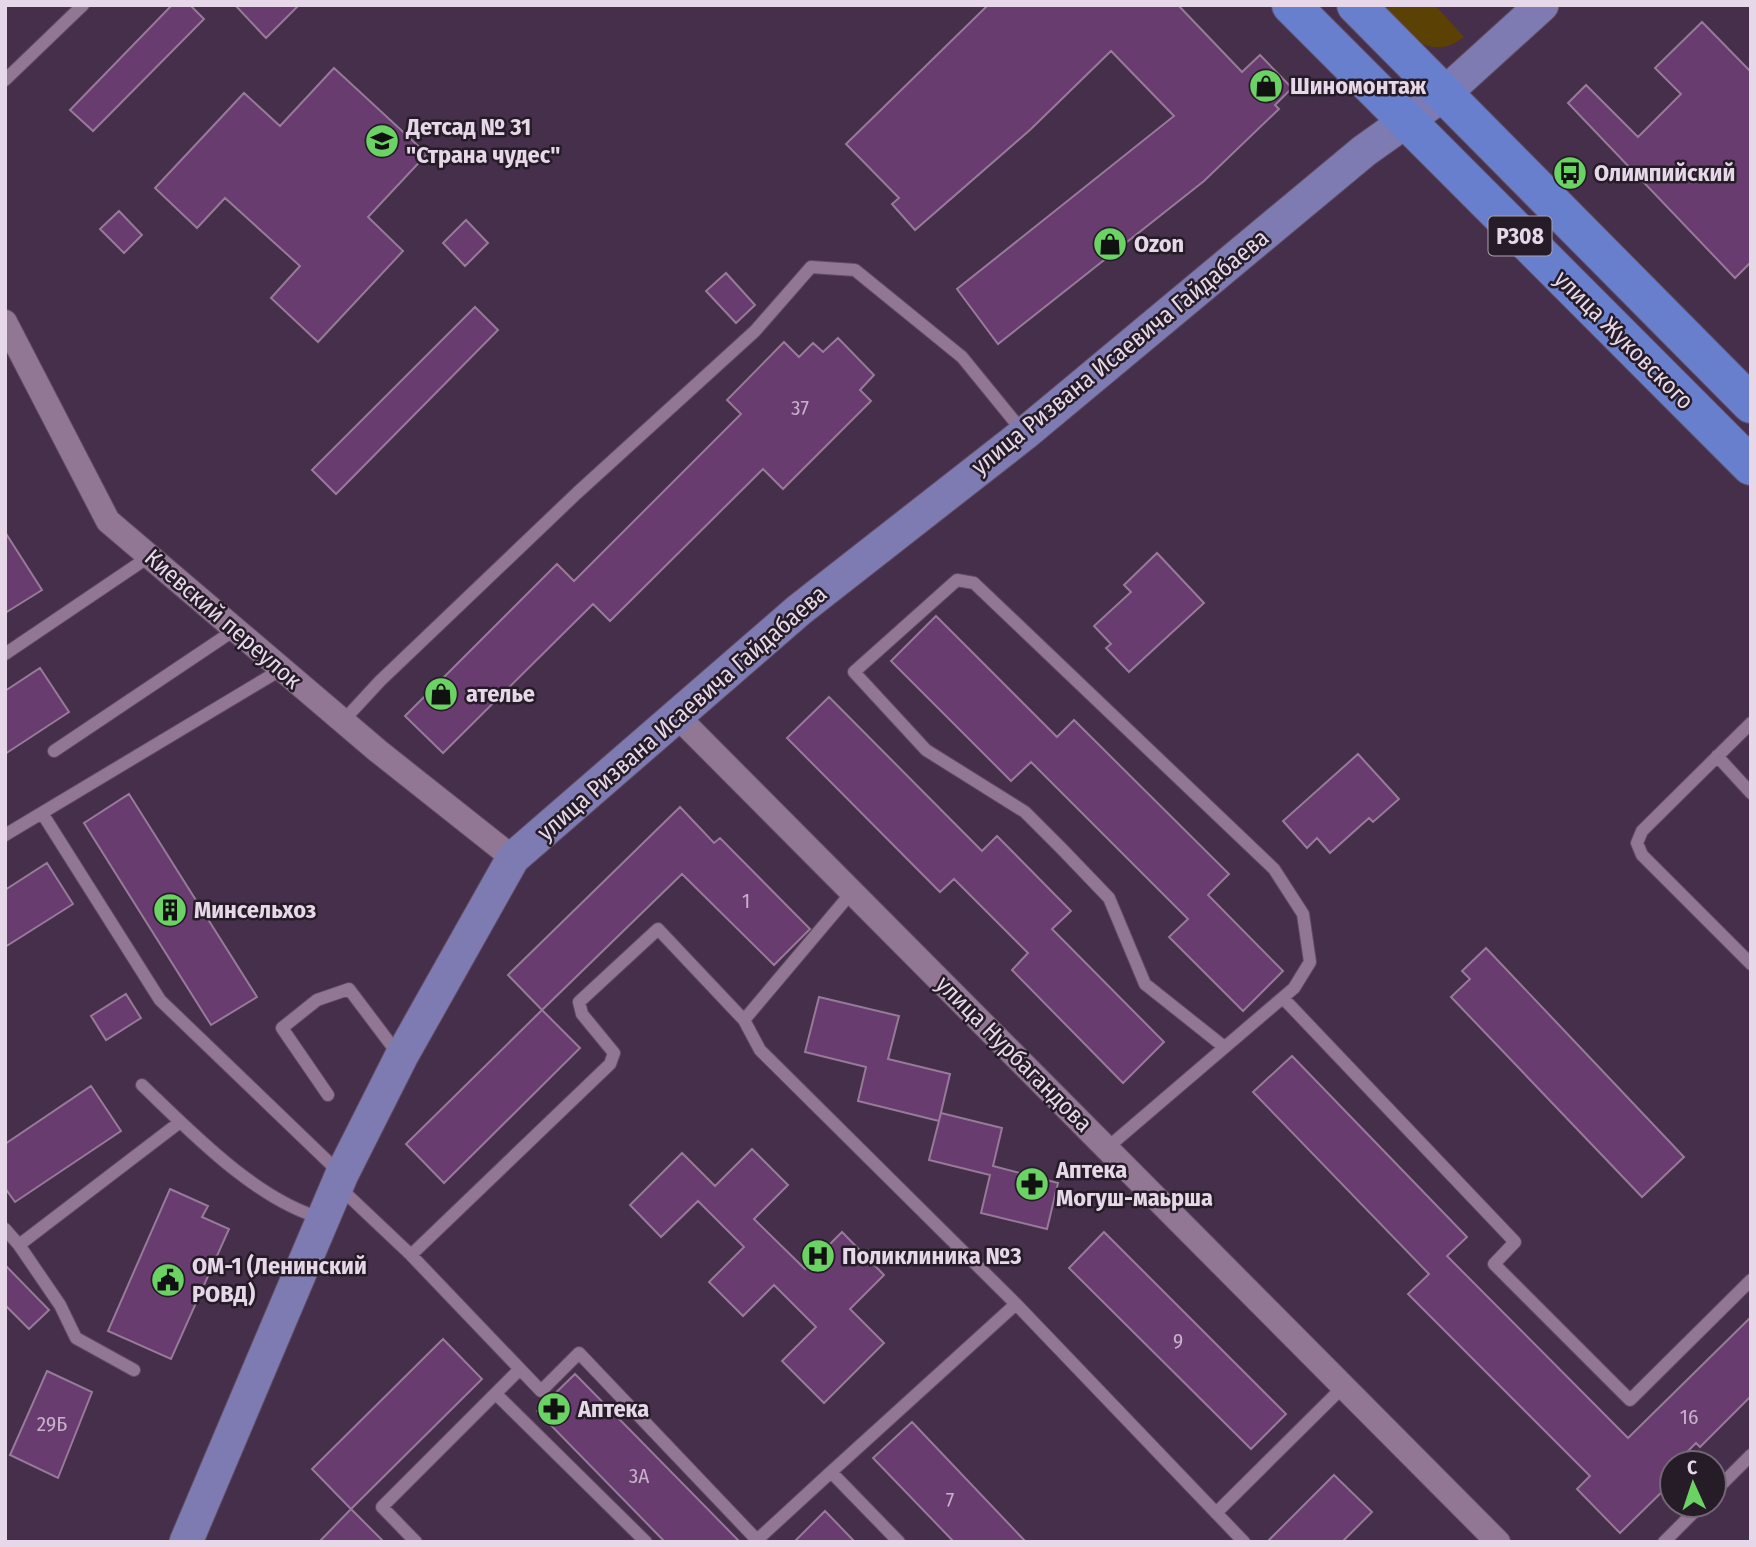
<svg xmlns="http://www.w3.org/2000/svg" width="1756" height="1547" viewBox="0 0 1756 1547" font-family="'Fira Sans Condensed',sans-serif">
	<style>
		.green { fill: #5b4103 }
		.building { fill: #693c6f; stroke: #967b99; stroke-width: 2 }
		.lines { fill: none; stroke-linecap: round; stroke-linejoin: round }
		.lane-casing { stroke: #604c63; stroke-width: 14 }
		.street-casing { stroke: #604c63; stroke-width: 26 }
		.secondary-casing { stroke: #604c63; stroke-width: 35 }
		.primary-casing { stroke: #604c63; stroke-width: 40 }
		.lane { stroke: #927795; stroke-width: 12 }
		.street { stroke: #927795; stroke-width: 24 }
		.secondary { stroke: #7d7bb2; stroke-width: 33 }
		.primary { stroke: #687fce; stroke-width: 38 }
		.labels { text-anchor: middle; stroke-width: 5; stroke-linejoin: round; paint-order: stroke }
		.number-label { font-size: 21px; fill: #c7b1ca }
		.shield { fill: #261c28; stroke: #aca0ae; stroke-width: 2 }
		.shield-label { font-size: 23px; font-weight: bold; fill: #e6d8e8 }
		.poi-label { font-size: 24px; font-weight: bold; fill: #e6d8e8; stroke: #261c28; text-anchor: start }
		.street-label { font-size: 24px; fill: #e6d8e8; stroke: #261c28 }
	</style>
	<rect width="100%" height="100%" fill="#462f4a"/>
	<path class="green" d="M1376 5H1435L1464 37C1429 65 1401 30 1376 5Z"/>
	<path class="building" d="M172 5H190L204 19 93 131 70 110Z
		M235 5H299L266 38Z
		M988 5H1178L1242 72 1260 55 1292 88 1275 105 1279 109 1204 181 998 344 957 289 1174 116 1111 51 1031 129 915 230 892 204 899 198 846 144Z
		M1702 22 1751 72V262L1735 278 1568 103 1586 85 1638 137 1681 94 1655 68Z
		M334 68 427 154 368 217 403 251 318 342 271 298 300 266 225 198 197 228 155 188 244 93 280 126Z
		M119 211 142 235 124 253 100 229Z
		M466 220 488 243 465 266 443 243Z
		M726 273 755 305 736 323 706 291Z
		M475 307 498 330 336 494 312 470Z
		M838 338 874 375 860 390 871 401 783 489 763 469 610 621 593 604 443 753 405 716 557 564 574 581 741 414 727 400 784 342 799 357 813 343 823 352Z
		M5 532 42 590 5 613Z
		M1157 553 1204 603 1129 672 1106 648 1111 644 1094 626 1131 592 1124 585Z
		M936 616 1057 737 1074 720 1229 874 1208 895 1283 971 1243 1011 1169 937 1188 919 1031 762 1011 781 891 661Z
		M40 668 69 712 5 754V691Z
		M829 697 982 851 997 836 1071 911 1052 929 1164 1042 1123 1083 1012 970 1028 953 954 879 940 892 787 738Z
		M1358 754 1399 799 1373 822 1369 818 1330 853 1317 838 1307 848 1283 821Z
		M129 794 257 997 211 1025 84 823Z
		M680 807 714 843 720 838 810 929 774 965 682 874 542 1010 508 975Z
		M47 863 73 904 5 947V890Z
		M1486 948 1684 1157 1642 1197 1451 997 1470 979 1462 971Z
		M126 994 141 1018 106 1040 91 1016Z
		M819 997 899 1016 888 1059 950 1074 939 1121 858 1101 866 1067 805 1052Z
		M542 1010 580 1048 444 1183 406 1144Z
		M1292 1056 1467 1237 1447 1256 1628 1438 1751 1317V1396L1700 1447 1696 1443 1676 1463H1672V1482L1620 1533 1577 1489 1590 1476 1408 1294 1429 1274 1253 1092Z
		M91 1086 121 1131 15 1202 5 1188V1144Z
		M941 1113 1002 1128 993 1166 1058 1183 1047 1229 981 1213 990 1175 929 1160Z
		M752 1149 788 1185 754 1219 805 1269 842 1232 884 1275 850 1309 884 1343 824 1403 782 1361 816 1327 774 1285 743 1316 709 1282 744 1247 698 1201 661 1237 630 1205 682 1153 715 1186Z
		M170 1189 208 1206 202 1217 229 1229 171 1359 108 1331Z
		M1104 1232 1286 1414 1251 1449 1069 1268Z
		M5 1265 49 1310 29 1329 5 1305Z
		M443 1339 482 1379 351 1509 312 1469Z
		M47 1371 92 1392 58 1478 10 1455Z
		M575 1374 740 1542H665L537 1411Z
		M912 1422 1026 1542H954L873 1458Z
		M1334 1475 1372 1512 1342 1542H1267Z
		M351 1509 384 1542H319Z
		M825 1511 855 1542H794Z"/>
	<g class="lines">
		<g class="lane-casing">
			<path id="lane" d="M5 80 83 5
				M5 654 150 556
				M343 721 380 681 577 493 755 331 811 267 855 270 962 357 1024 433
				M1751 723 1642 831 1637 843 1642 855 1751 964
				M54 751 236 629
				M1717 756 1751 793
				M42 813 160 1000 341 1174
				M5 835 282 669
				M1283 998 1515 1242 1494 1264 1630 1400 1751 1280
				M744 1020 852 892
				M142 1085C191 1132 255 1199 321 1218
				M328 1095 282 1028 317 1000 349 989 398 1054
				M1107 1148 1294 988 1310 962 1303 914 1274 869 974 583 957 580 854 672 926 750 1025 812 1061 848 1109 898 1145 984 1223 1046
				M338 1186 411 1255 541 1391 579 1353 757 1540 831 1472 899 1542
				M5 1229 19 1245 180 1122
				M19 1245 60 1305 76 1338 134 1370
				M411 1255 610 1064 614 1053 582 1014 579 1002 658 929 744 1020 760 1050 1016 1304 1244 1542
				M496 1394 646 1542
				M831 1472 1016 1304
				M1714 1492 1751 1455
				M1216 1513 1344 1386
				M416 1542 382 1507 520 1369
				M1664 1542 1701 1505"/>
		</g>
		<g class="street-casing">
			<path id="street" d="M5 322 108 521 378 751 513 858
				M677 716 1498 1542"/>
		</g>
		<g class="secondary-casing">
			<path id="secondary" d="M186 1542 342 1174 401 1057 513 858 799 610 1024 434 1364 151 1444 94 1542 5"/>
		</g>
		<g class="primary-casing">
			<path id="primary" d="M1291 5 1751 466
				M1356 5 1751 404"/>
		</g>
		<use href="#lane" class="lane"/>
		<use href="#street" class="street"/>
		<use href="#secondary" class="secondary"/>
		<use href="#primary" class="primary"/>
	</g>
	<defs>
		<g id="shop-disc" transform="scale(1.75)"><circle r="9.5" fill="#6bd363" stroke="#261c28"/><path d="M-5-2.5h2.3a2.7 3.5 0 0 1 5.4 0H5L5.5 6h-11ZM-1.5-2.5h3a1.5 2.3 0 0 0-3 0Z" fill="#111"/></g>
		<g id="school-disc" transform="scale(1.75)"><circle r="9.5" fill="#6bd363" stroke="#261c28"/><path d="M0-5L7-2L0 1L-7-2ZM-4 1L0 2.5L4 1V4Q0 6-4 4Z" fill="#111"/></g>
		<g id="bus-disc" transform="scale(1.75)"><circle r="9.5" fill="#6bd363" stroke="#261c28"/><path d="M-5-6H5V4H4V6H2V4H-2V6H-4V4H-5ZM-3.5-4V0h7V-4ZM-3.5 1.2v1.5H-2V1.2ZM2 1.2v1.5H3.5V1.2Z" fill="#111"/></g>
		<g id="building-disc" transform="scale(1.75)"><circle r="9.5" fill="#6bd363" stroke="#261c28"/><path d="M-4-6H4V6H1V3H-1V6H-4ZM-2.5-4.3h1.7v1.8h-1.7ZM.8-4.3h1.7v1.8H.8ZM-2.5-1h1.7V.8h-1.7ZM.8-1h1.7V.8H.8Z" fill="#111"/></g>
		<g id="pharmacy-disc" transform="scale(1.75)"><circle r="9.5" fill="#6bd363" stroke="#261c28"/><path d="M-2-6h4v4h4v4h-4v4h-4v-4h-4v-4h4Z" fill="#111"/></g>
		<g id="hospital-disc" transform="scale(1.75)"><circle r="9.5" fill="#6bd363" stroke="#261c28"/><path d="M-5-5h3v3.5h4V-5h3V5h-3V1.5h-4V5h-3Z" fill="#111"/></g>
		<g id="civic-disc" transform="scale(1.75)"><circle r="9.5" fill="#6bd363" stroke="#261c28"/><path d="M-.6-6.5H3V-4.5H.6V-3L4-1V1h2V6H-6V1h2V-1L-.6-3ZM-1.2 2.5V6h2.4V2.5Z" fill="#111"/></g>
	</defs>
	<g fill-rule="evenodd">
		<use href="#shop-disc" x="1266" y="86"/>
		<use href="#school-disc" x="382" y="141"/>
		<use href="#bus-disc" x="1570" y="173"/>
		<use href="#shop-disc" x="1110" y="244"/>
		<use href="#shop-disc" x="441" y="694"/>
		<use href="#building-disc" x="170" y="910"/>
		<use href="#pharmacy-disc" x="1032" y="1184"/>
		<use href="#hospital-disc" x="818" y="1256"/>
		<use href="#civic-disc" x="168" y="1280"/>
		<use href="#pharmacy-disc" x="554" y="1409"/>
	</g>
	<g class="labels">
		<g class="number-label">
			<text x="800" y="415">37</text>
			<text x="746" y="908">1</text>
			<text x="1178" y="1348">9</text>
			<text x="1689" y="1424">16</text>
			<text x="52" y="1431">29Б</text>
			<text x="639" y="1483">3А</text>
			<text x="950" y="1507">7</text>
		</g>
		<rect class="shield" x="1488.5" y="216.5" width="63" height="39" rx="5"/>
		<g class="shield-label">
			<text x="1520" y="244">P308</text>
		</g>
		<g class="poi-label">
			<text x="1290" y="94">Шиномонтаж</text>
			<text x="406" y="135">Детсад № 31<tspan x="406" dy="28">"Страна чудес"</tspan></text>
			<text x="1594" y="181">Олимпийский</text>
			<text x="1134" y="252">Ozon</text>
			<text x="466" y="702">ателье</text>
			<text x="194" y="918">Минсельхоз</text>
			<text x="1056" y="1178">Аптека<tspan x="1056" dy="28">Могуш-маьрша</tspan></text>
			<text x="842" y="1264">Поликлиника №3</text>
			<text x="192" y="1274">ОМ-1 (Ленинский<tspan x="192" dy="28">РОВД)</tspan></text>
			<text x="578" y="1417">Аптека</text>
		</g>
		<g class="street-label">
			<text transform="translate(1624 340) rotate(45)" y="8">улица Жуковского</text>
			<text transform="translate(1120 352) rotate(-39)" y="8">улица Ризвана Исаевича Гайдабаева</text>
			<text transform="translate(223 619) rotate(41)" y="8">Киевский переулок</text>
			<text transform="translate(682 713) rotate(-41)" y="8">улица Ризвана Исаевича Гайдабаева</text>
			<text transform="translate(1014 1054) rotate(45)" y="8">улица Нурбагандова</text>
		</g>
	</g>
	<rect width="1756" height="1547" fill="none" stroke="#e6d8e8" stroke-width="14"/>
	<g transform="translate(1693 1484) rotate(357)"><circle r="33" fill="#261c28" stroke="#736775" stroke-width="2"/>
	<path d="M0-5L12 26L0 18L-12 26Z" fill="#6bd363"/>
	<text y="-10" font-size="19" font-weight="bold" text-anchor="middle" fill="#e6d8e8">С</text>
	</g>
</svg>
